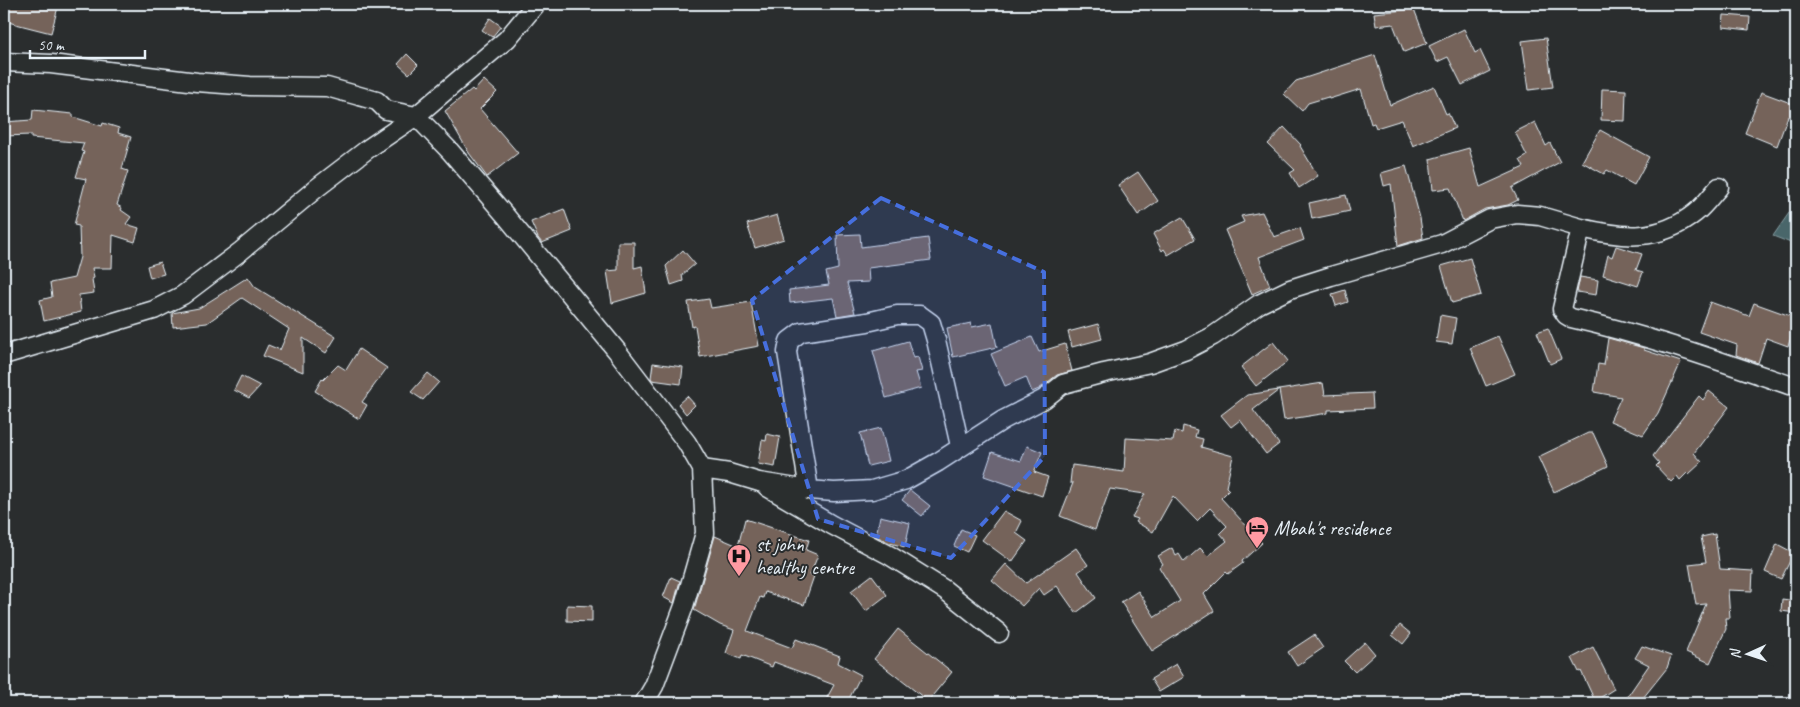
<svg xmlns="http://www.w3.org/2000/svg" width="1800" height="707" viewBox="0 0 1800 707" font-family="Caveat,sans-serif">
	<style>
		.water { fill: #48666b; stroke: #889ea3 }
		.building { fill: #74645a; stroke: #e8f1f8 }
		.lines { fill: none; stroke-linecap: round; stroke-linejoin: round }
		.street-casing { stroke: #e8f1f8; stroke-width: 21 }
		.street { stroke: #2a2d2e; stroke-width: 18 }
		.marked { fill: #466fde; fill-opacity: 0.2; stroke: #466fde; stroke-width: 4; stroke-dasharray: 10 6; stroke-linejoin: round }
		.labels { text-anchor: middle; stroke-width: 4; stroke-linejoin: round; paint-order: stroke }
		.poi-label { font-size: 20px; fill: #e8f1f8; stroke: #2a2d2e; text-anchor: start }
	</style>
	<rect width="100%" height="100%" fill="#2a2d2e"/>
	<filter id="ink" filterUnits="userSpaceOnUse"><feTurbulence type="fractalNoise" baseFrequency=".02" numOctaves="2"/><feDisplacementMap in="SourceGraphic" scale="10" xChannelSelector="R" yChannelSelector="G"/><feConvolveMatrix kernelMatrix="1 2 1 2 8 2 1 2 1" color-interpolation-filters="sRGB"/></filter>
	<g filter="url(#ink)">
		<path class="water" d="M1796 203V245L1773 236Z"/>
		<path class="building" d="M4 4H45L58 7 51 33 4 21Z
			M1414 9 1427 43 1404 52 1393 24 1376 26 1374 13Z
			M1724 15 1750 17 1749 30 1723 27Z
			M490 18 501 26 492 37 482 30Z
			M1464 29 1475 53 1480 50 1490 71 1462 85 1448 57 1437 62 1429 46Z
			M1546 38 1553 87 1529 90 1522 41Z
			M407 54 418 65 409 74 398 64Z
			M1375 55 1390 105 1434 86 1446 114 1448 113 1455 128 1413 146 1402 120 1376 128 1374 123 1371 124 1361 89 1329 99 1328 97 1308 103 1302 111 1284 94 1296 81Z
			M484 80 497 92 480 109 518 153 487 177 469 153 445 111 472 89 474 91Z
			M1602 89 1626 90 1625 121 1601 120Z
			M1761 92 1796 105 1792 118 1788 116 1777 146 1745 133Z
			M33 110 73 114V117L102 126 103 123 119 128 118 133 131 137 122 169 128 171 117 205 122 208 121 210 131 217 126 224 139 228 135 242 113 235 112 268H92L94 278 92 279 94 293 79 295 81 312 44 321 40 300 52 297 50 283 74 278 80 257 79 226 74 225 86 179 76 177 84 152 81 151 84 143 31 138V135L4 136V122L32 120Z
			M1535 122 1546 146 1550 143 1560 162 1512 188 1518 200 1508 205 1485 209 1463 221 1450 188 1433 190 1430 159 1469 148 1480 187 1524 167 1520 160 1527 156 1515 132Z
			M1284 127 1301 145 1300 146 1318 176 1299 188 1290 173 1295 170 1268 144Z
			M1600 130 1649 157 1634 185 1607 170 1604 174 1582 162Z
			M1406 166 1420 218 1423 238 1398 246 1391 184 1384 186 1381 173Z
			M1138 172 1158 201 1138 215 1118 185Z
			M1346 195 1350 211 1312 219 1309 203Z
			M564 209 572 231 542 243 538 238 531 222Z
			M1262 212 1274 237 1300 228 1304 240 1259 257 1270 286 1252 294 1225 230 1244 222 1241 216Z
			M777 215 784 239 755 248 747 224Z
			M1182 217 1195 239 1168 255 1164 249 1162 251 1153 234Z
			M860 234 861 247 928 238 931 260 868 268 869 282 847 283 855 313 837 316 833 298 790 303 789 290 829 285 826 272 838 269 837 235Z
			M618 242H634V268L642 266 646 293 612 303 607 271 618 270Z
			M1616 246 1642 254 1636 270 1643 272 1638 286 1603 275 1608 255 1612 257Z
			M683 250 695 264 682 275 683 281 671 285 666 266Z
			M1470 258 1481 295 1452 303 1441 266Z
			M160 262 164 274 150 278 147 266Z
			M248 277 255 287 336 337 326 353 303 338V372L263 356 268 345 280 350 289 329 242 298 207 323 173 327 172 313 199 308Z
			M1580 277 1598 280 1596 295 1577 292Z
			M1345 290 1348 302 1336 306 1332 294Z
			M709 299 711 308 751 302 759 346 700 357 695 326 692 327 688 302Z
			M1710 302 1749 316 1754 303 1796 318V323L1788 346 1766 338 1758 363 1736 355 1737 345 1699 332Z
			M1440 315 1456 318 1452 344 1436 342Z
			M971 323 972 327 992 323 997 347 953 357 947 328Z
			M1098 324 1102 339 1072 347 1068 332Z
			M1548 328 1561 359 1550 364 1537 332Z
			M1498 336 1515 374 1486 386 1470 348Z
			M1032 337 1039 352 1065 344 1072 371 1057 375 1039 389 1032 392 1026 377 1005 386 991 354Z
			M1608 338 1644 348V350L1681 362 1658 413 1643 435 1610 421 1621 397 1594 392 1598 364 1604 365Z
			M908 341 913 358 918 357 922 371 916 372 921 388 886 398 873 351Z
			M1273 342 1288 361 1256 386 1241 367Z
			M359 349 387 368 362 402 367 405 359 419 315 391 322 379 323 380 338 365 346 370Z
			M653 363 683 367 681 384 652 380 651 378Z
			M428 373 439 382 423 400 411 392Z
			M241 376 260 386 249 398 234 390Z
			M1323 383 1325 395 1372 393 1373 408 1328 410V413L1284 420 1279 390 1253 410 1279 444 1266 454 1240 420 1231 427 1221 415 1247 395Z
			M1709 391 1729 407 1694 453 1702 462 1689 474 1688 472 1680 480 1677 476 1671 482 1656 466 1659 463 1653 456 1699 396 1703 400Z
			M687 396 695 405 686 414 678 404Z
			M1183 426 1197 430 1195 437 1203 439 1201 447 1233 456 1226 487 1229 490 1221 498 1262 543 1242 561 1243 563 1228 574 1226 572 1204 594 1214 611 1152 651 1121 602 1138 591 1155 617 1180 601 1159 567 1163 564 1158 556 1172 548 1176 556 1179 554 1184 562 1200 548 1208 556 1227 541 1220 533 1227 526 1210 508 1197 521 1173 496 1153 532 1136 522 1138 519 1132 517 1145 494 1110 489 1095 530 1060 516 1073 483H1070L1072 465 1124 472 1126 438 1173 441 1175 431 1182 433Z
			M881 428 889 461 868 466 860 433Z
			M1588 433H1593L1608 466 1554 492 1538 457Z
			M767 434 780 437 775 467 758 464 762 440 766 441Z
			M1027 446 1042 452 1034 472 1048 477 1042 496 984 476 992 452 1021 461Z
			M910 490 930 506 922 516 902 500Z
			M1004 511 1022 521 1016 533 1027 541 1012 562 982 540Z
			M880 516 910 523 905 547 890 543 876 536Z
			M745 519 809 540 806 550 818 555 810 575 814 576 804 605 765 592 763 598 760 597 747 631 792 648 796 639 840 656 838 663 861 675 847 703H824L834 685 774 662 772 667 742 655 741 659 726 653 734 630 720 625 694 610 715 536 738 546Z
			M961 529 975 535 967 552 954 546Z
			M1715 534 1720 569 1753 571 1752 591 1728 590 1730 618H1725L1726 629 1710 663 1686 652 1706 604 1696 605 1689 564 1706 562 1701 537Z
			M1777 544 1794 553 1781 579 1765 572Z
			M1076 548 1088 565 1078 572 1096 598 1076 613 1057 586 1044 595 1039 588 1022 606 992 580 1006 564 1026 583Z
			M872 575 887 595 866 611 851 591Z
			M671 577 680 581 674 603 663 597Z
			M1782 599 1796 601V613L1781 611Z
			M567 605 592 606V622L567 621Z
			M1400 625 1411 634 1403 644 1392 635Z
			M898 629 952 672 928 701 874 659Z
			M1314 635 1323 648 1297 666 1288 652Z
			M1365 642 1375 654 1355 672 1344 661Z
			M1642 646 1671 656 1667 668 1639 703H1623L1649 665 1635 658Z
			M1593 647 1614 689 1595 701 1581 671 1579 672 1572 658Z
			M1176 664 1184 677 1159 692 1151 679Z"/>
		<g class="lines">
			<g class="street-casing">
				<path id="street" d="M4 62 51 64 197 82 250 86 327 87 377 101 386 110 416 116 450 151 505 215 617 351 687 443 702 469 705 533 684 606 654 686 644 703
					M1581 228C1623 238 1659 242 1695 213 1704 206 1711 196 1719 187
					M4 355 154 310 183 295 241 251 318 187 369 148 416 116 507 39 536 4
					M702 469 729 473 759 482 809 490 834 492 872 490 906 480 938 462 1003 420 1044 399 1063 384 1104 373 1150 363 1186 350 1213 336 1259 304 1290 289 1331 276 1442 244 1490 219 1517 214 1540 216 1581 228 1562 309 1566 315 1571 318C1646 335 1717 360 1789 385H1796
					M767 487 832 525 889 555 945 590 999 633
					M809 490 787 352 789 341 801 332 867 322 897 315H920L931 323 936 340 960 446"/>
			</g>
			<use href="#street" class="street"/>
		</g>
	</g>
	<path class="marked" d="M881 198 1044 272 1045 456 951 558 818 519 752 300Z"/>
	<defs>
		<g id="hotel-pin" transform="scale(1.25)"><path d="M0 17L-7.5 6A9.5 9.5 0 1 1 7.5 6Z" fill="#ff9aa2" stroke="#2a2d2e"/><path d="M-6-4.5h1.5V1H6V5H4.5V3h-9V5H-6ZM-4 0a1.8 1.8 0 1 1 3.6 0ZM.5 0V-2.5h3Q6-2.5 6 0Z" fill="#111"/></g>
		<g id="hospital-pin" transform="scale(1.25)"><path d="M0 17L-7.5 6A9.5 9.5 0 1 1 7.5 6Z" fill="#ff9aa2" stroke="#2a2d2e"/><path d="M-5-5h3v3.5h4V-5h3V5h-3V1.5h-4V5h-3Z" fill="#111"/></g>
	</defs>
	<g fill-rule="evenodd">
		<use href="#hotel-pin" x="1257" y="528"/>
		<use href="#hospital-pin" x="739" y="556"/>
	</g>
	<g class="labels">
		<g class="poi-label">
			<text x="1274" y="535">Mbah's residence</text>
			<text x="756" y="551">st john<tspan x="756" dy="23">healthy centre</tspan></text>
		</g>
	</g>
	<rect width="1800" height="707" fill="none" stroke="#2a2d2e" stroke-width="20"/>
	<rect x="10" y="10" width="1780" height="687" fill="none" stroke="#e8f1f8" stroke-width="2" filter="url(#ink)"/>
	<g transform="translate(1748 654) rotate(267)" stroke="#2a2d2e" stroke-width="4" paint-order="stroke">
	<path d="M0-4L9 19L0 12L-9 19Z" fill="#e8f1f8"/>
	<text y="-8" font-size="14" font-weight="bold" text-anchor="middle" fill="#e8f1f8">N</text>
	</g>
	<path d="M30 50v8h115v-8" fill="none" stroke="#e8f1f8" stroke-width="2.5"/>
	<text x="38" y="50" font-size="15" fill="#e8f1f8" stroke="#2a2d2e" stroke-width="4" paint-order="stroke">50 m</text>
</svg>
